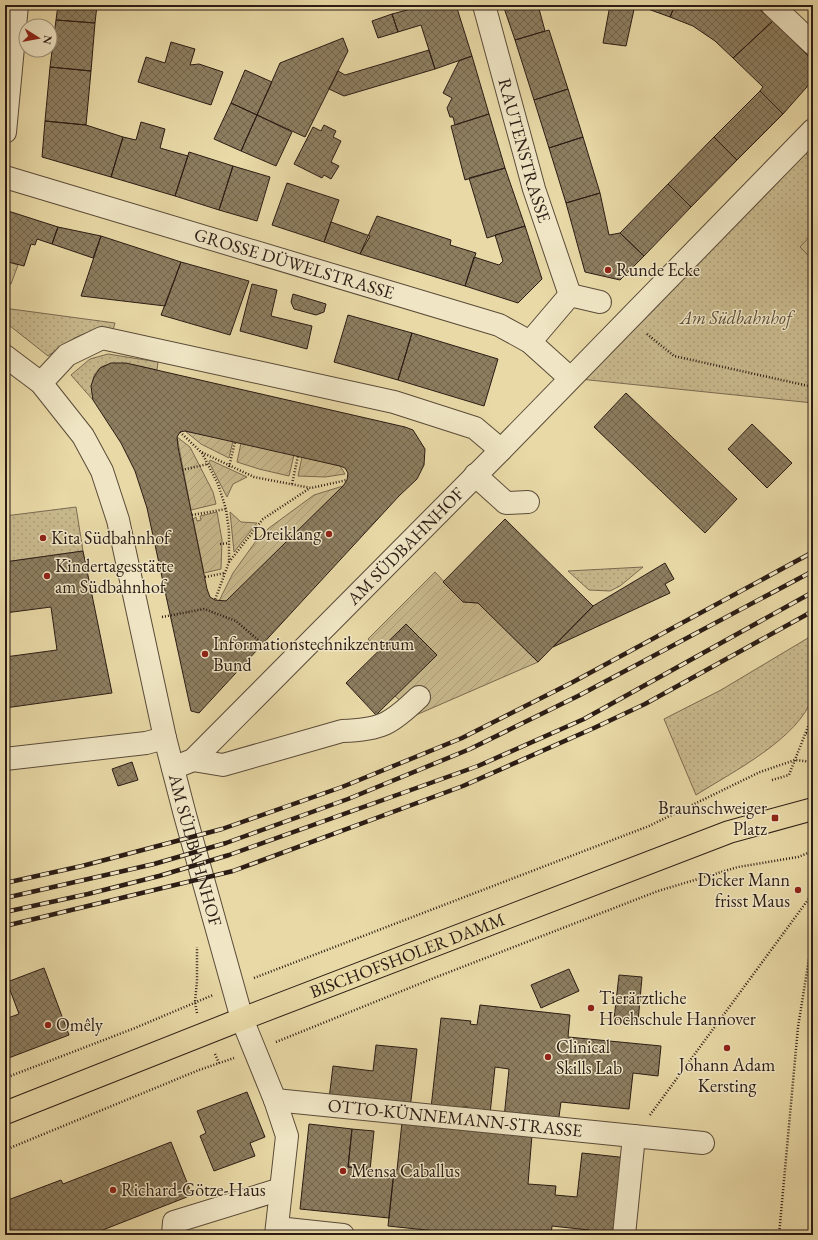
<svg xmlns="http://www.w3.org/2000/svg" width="818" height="1240" viewBox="0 0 818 1240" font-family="'EB Garamond',serif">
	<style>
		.grass { fill: url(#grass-dots); stroke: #7a6a51 }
		.garden { fill: url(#garden-furrows); stroke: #7a6a51 }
		.pitch { fill: #c8b98d; stroke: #7a6a51 }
		.building { fill: url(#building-cross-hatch); stroke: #2b1c15; fill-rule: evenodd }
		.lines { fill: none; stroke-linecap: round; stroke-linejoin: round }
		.minor-casing { stroke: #5a4b39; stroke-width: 24 }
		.major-casing { stroke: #2b1c15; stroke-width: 24 }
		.path { stroke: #2b1c15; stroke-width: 2.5; stroke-dasharray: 1 2; stroke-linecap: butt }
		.minor { stroke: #f0e6c5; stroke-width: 22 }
		.major { stroke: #e8d9a6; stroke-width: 22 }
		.rail-casing { stroke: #2b1c15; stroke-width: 4.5 }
		.rail { stroke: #f0e6c5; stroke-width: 3; stroke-dasharray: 9; stroke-linecap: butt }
		.poi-dot { fill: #8f2418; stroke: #f0e6c5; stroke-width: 1.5 }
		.labels { text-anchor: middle; stroke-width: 3; stroke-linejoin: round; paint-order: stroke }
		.street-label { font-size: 18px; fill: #2b1c15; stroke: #f0e6c5 }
		.poi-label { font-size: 18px; fill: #2b1c15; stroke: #f0e6c5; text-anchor: start }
		.park-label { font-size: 18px; font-style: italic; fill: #5a4b39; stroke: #f0e6c5 }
	</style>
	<defs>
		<pattern id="grass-dots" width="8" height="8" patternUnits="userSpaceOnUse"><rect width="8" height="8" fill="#c8b98d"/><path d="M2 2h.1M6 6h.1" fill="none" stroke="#ac9e79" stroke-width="1.8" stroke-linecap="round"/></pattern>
		<pattern id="garden-furrows" width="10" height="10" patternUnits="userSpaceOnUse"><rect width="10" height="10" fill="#c8b98d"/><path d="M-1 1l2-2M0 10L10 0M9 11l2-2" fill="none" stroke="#ac9e79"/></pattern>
		<pattern id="building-cross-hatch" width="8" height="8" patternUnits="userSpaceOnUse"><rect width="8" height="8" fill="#8d7e60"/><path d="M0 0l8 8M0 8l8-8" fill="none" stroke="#73664e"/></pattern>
	</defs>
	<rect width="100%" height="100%" fill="#e8d9a6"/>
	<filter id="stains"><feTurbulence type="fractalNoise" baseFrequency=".005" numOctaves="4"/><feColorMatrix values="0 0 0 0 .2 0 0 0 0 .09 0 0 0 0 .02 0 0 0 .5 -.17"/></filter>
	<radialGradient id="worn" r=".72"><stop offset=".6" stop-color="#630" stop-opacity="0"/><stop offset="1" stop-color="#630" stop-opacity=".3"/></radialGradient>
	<path class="grass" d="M798 145 813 161V403L570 378Z
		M5 261 18 265 11 284H5Z
		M5 308 11 309 115 323 113 330C83 329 72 339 48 356L5 322Z
		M108 354 158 362 157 370C126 363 85 351 93 400L71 375 90 359Z
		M76 507 83 551 5 562V516Z
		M643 567 620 586 610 591 589 590 568 571Z
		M813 635C813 648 816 686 813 696 799 739 732 772 696 795L664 719 721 690Z"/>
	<path class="garden" d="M185 431 233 441 229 458 201 444Z
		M177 437 190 447 213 492 216 504 191 510Z
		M241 443 294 455 289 476 259 469 237 462Z
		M302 457 340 466 345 474 325 477 298 476Z
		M210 460 247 477 233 484 227 497 209 462Z
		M343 486 233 595 226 601H219L233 573 256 541 269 528 314 495Z
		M217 512 222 540 221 569 204 573 193 519 196 517 197 521 201 520 200 516Z
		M230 512 241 522 257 523 234 552Z
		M435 572 463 602 478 603 538 662 416 715 395 696 436 655 406 624 379 651 368 639Z"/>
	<path class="pitch" d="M813 233V260L800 247Z"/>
	<path class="building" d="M58 5H97L95 23 56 20Z
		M426 5H456L472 56 435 69 421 25 398 32 392 14Z
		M503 5H538L545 31 515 40Z
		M610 5H635L626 46 603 43Z
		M637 5H675L670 17Z
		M675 5H754L773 21 733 58 715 41 693 26 670 17Z
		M392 14 398 32 378 38 372 21Z
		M56 20 95 23 91 71 50 67Z
		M773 21 813 61V80L783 114 760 91 763 87 733 58Z
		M549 30 568 89 534 100 515 40Z
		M343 38 348 51 305 137 257 115 280 63Z
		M171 42 195 49 190 65 199 64 223 72 211 105 138 82 146 57 165 63Z
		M429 50 435 69 344 96 329 89 338 71 345 75Z
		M472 56 489 114 455 125 453 117H450L447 108 452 98 443 93 459 61Z
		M50 67 91 71 86 125 45 121Z
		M245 70 272 82 257 115 231 103Z
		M568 89 583 137 549 148 534 100Z
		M760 91 783 114 737 160 714 137Z
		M231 103 257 115 241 151 214 139Z
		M489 114 505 168 465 180 451 126Z
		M257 115 292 132 276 166 241 151Z
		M45 121 86 125 123 137 111 177 42 157Z
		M141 122 165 129 160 148 188 156 175 196 111 177 123 137 136 140Z
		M324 125 336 131 333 137 341 141 331 162 339 166 331 179 324 175 322 178 294 164 313 127 321 131Z
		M583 137 600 193 566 203 549 148Z
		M714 137 737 160 691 207 668 184Z
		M189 152 233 166 219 210 175 196Z
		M233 166 270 177 257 221 219 210Z
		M505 168 525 226 487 238 469 178Z
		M287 183 339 200 324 242 272 225Z
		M668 184 691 207 644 256 620 233Z
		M600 193 609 235 620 233 644 256 620 280 585 272 566 203Z
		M5 210 58 227 52 244 37 239 35 245 31 244 24 266 5 261Z
		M377 216 451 240 450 245 476 253 465 286 360 254Z
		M331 222 370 236 360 254 324 242Z
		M525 226 542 279 518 303 465 286 474 257 499 265 503 261 495 235Z
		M58 227 101 236 93 258 52 244Z
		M101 236 181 262 165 306 81 296Z
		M181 262 249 281 230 335 161 315Z
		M252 284 277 290 271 316 312 326 307 349 240 331Z
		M293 294 326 304 324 312 316 315 294 309 291 302Z
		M348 315 412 333 398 380 334 362Z
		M412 333 498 359 484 406 398 380Z
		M111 363H126L405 427 413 430 425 449 424 465 417 479 399 496 199 713 191 711 147 508 135 471 121 443 93 400 91 386 94 377 100 368ZM185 431 340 466 345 468 348 473 347 480 343 486 226 601 215 600 210 597 207 589 178 447 177 437 180 432Z
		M626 393 737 499 705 533 594 427Z
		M752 424 792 463 767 488 728 449Z
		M505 519 593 606 538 662 478 603 463 602 443 582Z
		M83 551 112 693 5 708V657L57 650 51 607 5 613V562Z
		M665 563 674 579 665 584 670 593 553 647 593 606Z
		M406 624 437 655 376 715 346 683Z
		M132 762 138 780 118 786 112 769Z
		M44 968 69 1035 6 1059 5 1019 19 1014 7 982Z
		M569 969 579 991 541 1008 531 985Z
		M619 975 642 977 638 1022 614 1019Z
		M480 1005 570 1015 568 1037 661 1046 658 1076 633 1073 629 1109 561 1102 558 1124 504 1118 509 1069 495 1067 490 1114 468 1112V1107H463V1111L431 1108 441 1018 471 1021 470 1024 477 1025Z
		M376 1045 417 1049 410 1109 329 1099 333 1066 373 1071Z
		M247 1092 265 1137 250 1143 255 1156 214 1171 200 1136 206 1133 197 1111Z
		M402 1122 532 1135 528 1184 556 1186 555 1195 577 1197 582 1153 628 1158 620 1235H588L589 1230 552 1226 551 1235H474L388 1226 394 1170H397Z
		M309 1124 352 1129 348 1167 394 1172 389 1218 300 1209Z
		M352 1129 374 1131 370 1170 348 1167Z
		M171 1142 192 1195 90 1235H5V1207L10 1205 8 1200 61 1180 63 1184Z"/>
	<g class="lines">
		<g class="minor-casing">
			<g id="minor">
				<path id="s1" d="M484 5 534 189 570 295"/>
				<path d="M772 5 813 44"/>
				<path d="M5 132 17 5"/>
				<path id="s2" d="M5 177 499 325 530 342 570 378"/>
				<path d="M530 342 570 295 600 302"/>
				<path id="s3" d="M5 356 41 383 83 436 102 471 118 520 165 738 185 815 242 1019 275 1100 287 1136 276 1235"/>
				<path d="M41 383 67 355 102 338 394 402 475 428 501 450"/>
				<path d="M475 475 506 503 528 502"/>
				<path d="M5 759 146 743 165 738"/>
				<path d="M193 760 223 765 342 731C381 730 391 724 419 697"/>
				<path id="s4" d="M173 768 193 760 501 450 813 130"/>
				<path id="s5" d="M275 1100 703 1143"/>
				<path d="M277 1228 343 1235"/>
				<path d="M173 1235 174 1222 281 1189"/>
				<path d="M624 1235 634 1136"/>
			</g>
		</g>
		<g class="major-casing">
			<g id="major">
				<path id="s6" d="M5 1113 242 1019 729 832 813 809"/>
			</g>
		</g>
		<path class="path" d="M647 334 674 356 813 387
			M180 432 201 452 254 477 311 488 347 480
			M202 453 218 484 226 509 229 531V562L215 600
			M229 467 235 442
			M182 470 208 464
			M292 484 298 456
			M192 515 226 509
			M220 544 229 543
			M229 562 263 519 310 488
			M205 577 225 573
			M162 617 204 609 236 621 270 650
			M806 733 813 734
			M772 780 789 775 813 714
			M254 978 649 826 760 772 795 760 813 762
			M197 1013 195 1002 197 981V947
			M276 1042 434 978 658 891 738 867 798 857 813 851
			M215 1054 219 1063
			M5 1078 135 1028 213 995
			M650 1115 813 893
			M5 1150 199 1070 234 1058
			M779 1235 798 1027 813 934"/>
		<use href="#minor" class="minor"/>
		<use href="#major" class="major"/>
		<g class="rail-casing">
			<path id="rail" d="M5 883 82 866 222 829 342 787 462 738 573 682 813 552
				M5 898 154 864 226 843 348 799 470 749 578 696 813 571
				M5 912 88 894 159 876 229 855 478 766 584 719 813 592
				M5 926 233 871 463 786 594 728 645 704 813 611"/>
		</g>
		<use href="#rail" class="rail"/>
	</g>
	<g class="poi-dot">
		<circle cx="608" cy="270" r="4"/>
		<circle cx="329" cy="534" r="4"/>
		<circle cx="43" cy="538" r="4"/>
		<circle cx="47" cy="576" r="4"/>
		<circle cx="205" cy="654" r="4"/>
		<rect x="771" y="814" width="8" height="8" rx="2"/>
		<circle cx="798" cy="890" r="4"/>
		<circle cx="591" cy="1008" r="4"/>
		<circle cx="48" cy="1025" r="4"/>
		<circle cx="727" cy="1048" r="4"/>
		<circle cx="548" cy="1057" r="4"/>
		<circle cx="343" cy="1171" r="4"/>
		<circle cx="113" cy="1190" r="4"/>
	</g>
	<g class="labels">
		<g class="street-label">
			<text dy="6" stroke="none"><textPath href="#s1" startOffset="151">RAUTENSTRASSE</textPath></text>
			<text dy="6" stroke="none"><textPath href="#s2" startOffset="302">GROSSE DÜWELSTRASSE</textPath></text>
			<text dy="6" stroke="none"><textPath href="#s4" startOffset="323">AM SÜDBAHNHOF</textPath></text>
			<text dy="6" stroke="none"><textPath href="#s3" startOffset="543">AM SÜDBAHNHOF</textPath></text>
			<text dy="6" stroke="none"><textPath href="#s6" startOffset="432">BISCHOFSHOLER DAMM</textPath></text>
			<text dy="6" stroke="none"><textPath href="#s5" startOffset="181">OTTO-KÜNNEMANN-STRASSE</textPath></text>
		</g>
		<g class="poi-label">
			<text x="616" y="276">Runde Ecke</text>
			<text x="321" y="540" text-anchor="end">Dreiklang</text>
			<text x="51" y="544">Kita Südbahnhof</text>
			<text x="55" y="572">Kindertagesstätte<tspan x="55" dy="21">am Südbahnhof</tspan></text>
			<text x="213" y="650">Informationstechnikzentrum<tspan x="213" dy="21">Bund</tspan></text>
			<text x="767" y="814" text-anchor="end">Braunschweiger<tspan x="767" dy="21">Platz</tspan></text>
			<text x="790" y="886" text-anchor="end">Dicker Mann<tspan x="790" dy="21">frisst Maus</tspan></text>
			<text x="599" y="1004">Tierärztliche<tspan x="599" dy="21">Hochschule Hannover</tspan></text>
			<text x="56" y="1031">Omêly</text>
			<text x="556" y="1053">Clinical<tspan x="556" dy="21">Skills Lab</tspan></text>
			<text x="727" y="1071" text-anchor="middle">Johann Adam<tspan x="727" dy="21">Kersting</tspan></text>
			<text x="351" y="1177">Mensa Caballus</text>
			<text x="121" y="1196">Richard-Götze-Haus</text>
		</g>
		<g class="park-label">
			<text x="736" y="324">Am Südbahnhof</text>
		</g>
	</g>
	<rect width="818" height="1240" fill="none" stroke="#e8d9a6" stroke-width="20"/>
	<rect x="6" y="6" width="806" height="1228" fill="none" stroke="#2b1c15" stroke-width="2"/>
	<rect x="10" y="10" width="798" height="1220" fill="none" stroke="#2b1c15"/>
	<g transform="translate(38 38) rotate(101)"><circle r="19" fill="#f0e6c5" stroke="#a1957f"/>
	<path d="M0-3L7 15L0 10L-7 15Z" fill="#8f2418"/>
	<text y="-6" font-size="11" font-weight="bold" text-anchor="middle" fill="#2b1c15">N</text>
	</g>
	<rect width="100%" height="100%" filter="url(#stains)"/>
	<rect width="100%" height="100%" fill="url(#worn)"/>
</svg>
